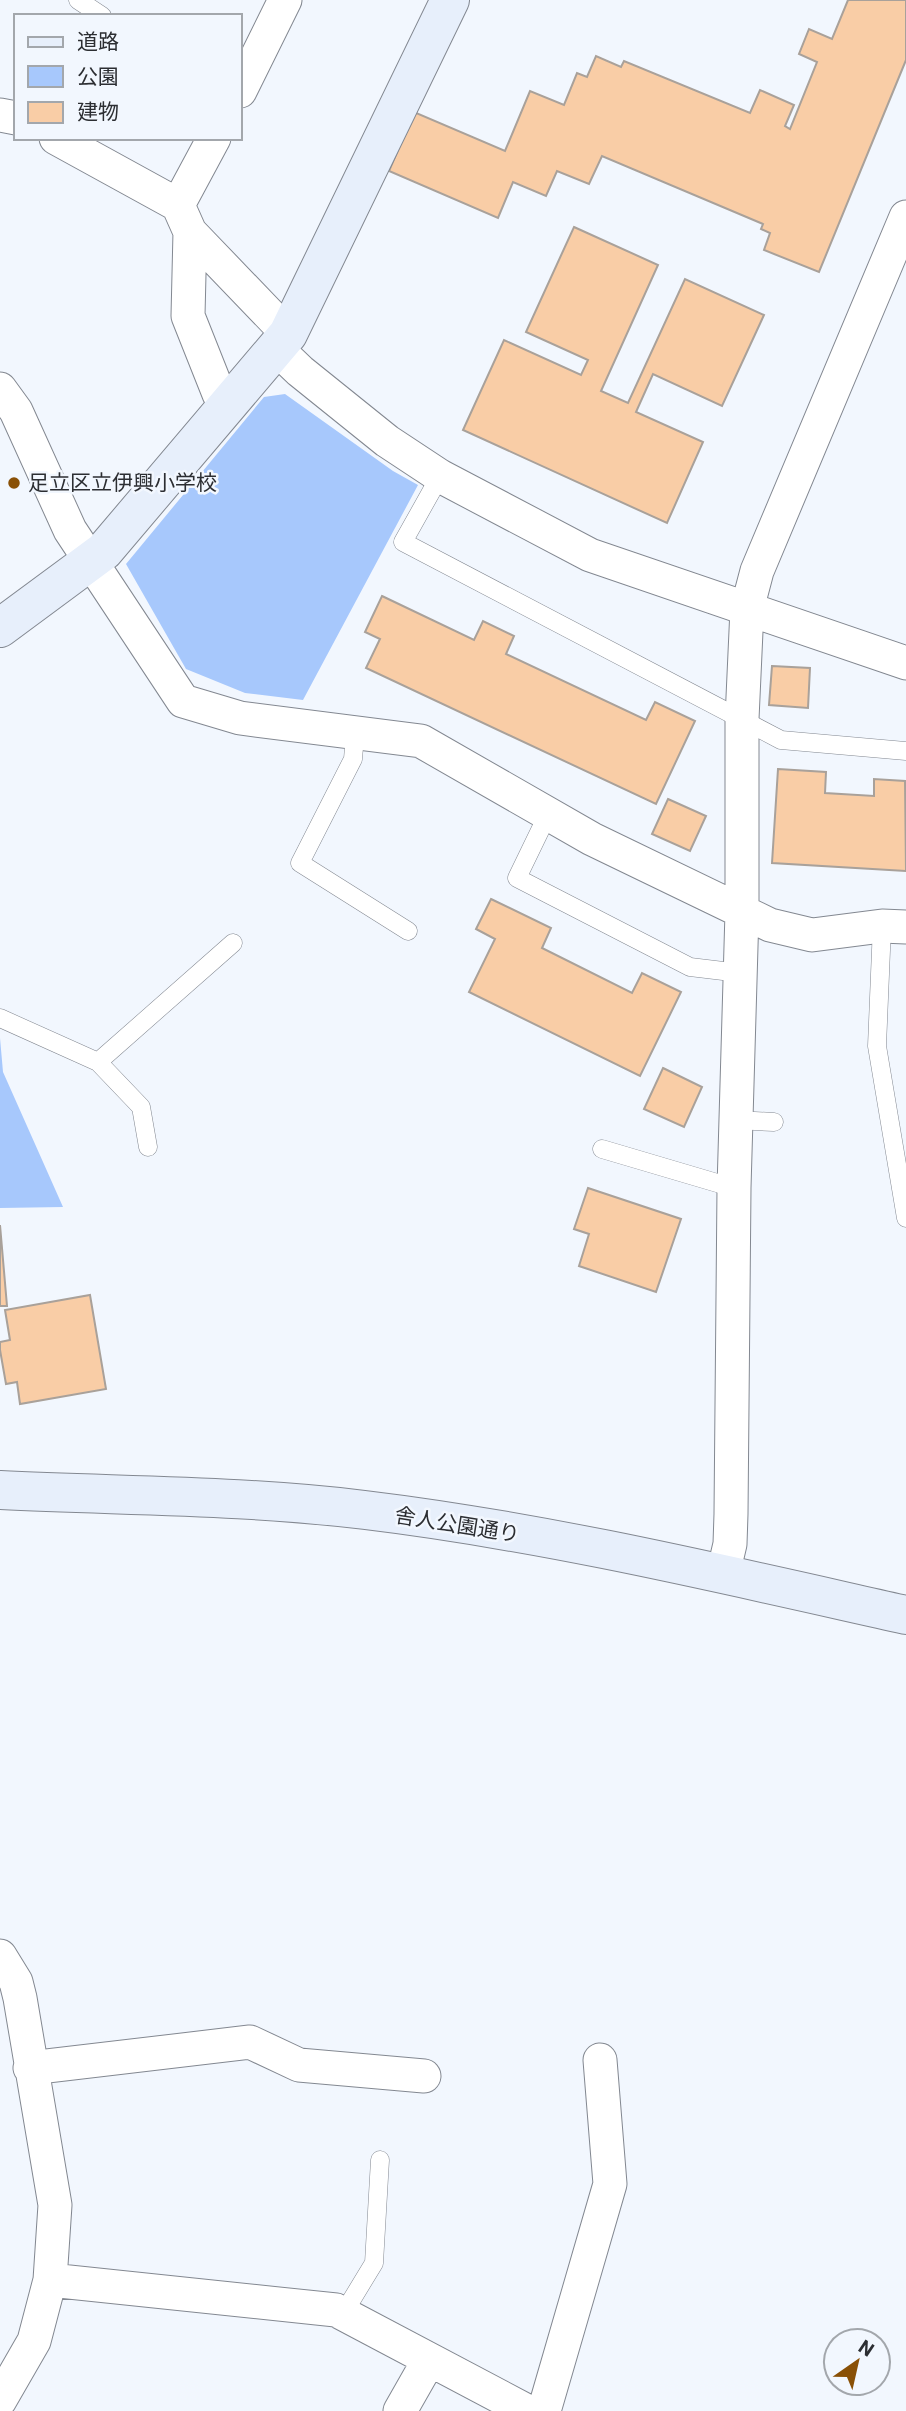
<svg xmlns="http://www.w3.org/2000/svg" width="906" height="2411" viewBox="0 0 906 2411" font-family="Roboto,'Noto Sans JP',sans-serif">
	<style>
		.green { fill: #a7c8fc }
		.building { fill: #f9cda6; stroke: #a9a19a; stroke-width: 2 }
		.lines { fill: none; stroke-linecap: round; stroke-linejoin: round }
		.lane-casing { stroke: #838891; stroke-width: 19 }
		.street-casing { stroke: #838891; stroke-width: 35 }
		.secondary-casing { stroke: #838891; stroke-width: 40 }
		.lane { stroke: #fff; stroke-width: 18 }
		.street { stroke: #fff; stroke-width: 33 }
		.secondary { stroke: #e7effb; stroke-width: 38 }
		.poi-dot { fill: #895006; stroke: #f2f7fe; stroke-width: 2.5 }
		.labels { text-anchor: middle; stroke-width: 5; stroke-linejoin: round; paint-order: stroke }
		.poi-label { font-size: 21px; fill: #2c2e32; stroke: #f2f7fe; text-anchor: start }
		.street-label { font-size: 21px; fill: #2c2e32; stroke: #f2f7fe }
	</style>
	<rect width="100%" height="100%" fill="#f2f7fe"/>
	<path class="green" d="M285 394 393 471 418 485 303 700 245 693 186 669 126 564 264 397Z
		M0 1038 3 1072 63 1207 0 1208Z"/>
	<path class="building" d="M848 0H906V60L819 272 764 250 770 233 761 229 763 224 602 156 589 184 557 171 546 196 513 182 498 218 389 171 414 112 505 151 530 91 564 105 577 73 587 77 596 56 621 67 624 61 750 113 760 90 794 105 785 126 790 129 817 62 799 54 809 29 832 39Z
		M574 227 658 265 601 391 628 403 685 279 764 315 722 406 653 374 636 412 703 442 667 523 463 430 504 340 581 375 588 360 526 332Z
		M382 596 474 640 483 621 514 636 506 654 646 720 655 702 695 721 656 804 366 668 380 639 365 632Z
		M772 666 810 668 808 708 769 705Z
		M778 769 826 772 825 793 874 796V779L905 781 906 871 772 863Z
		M668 799 706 816 690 851 652 834Z
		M491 899 551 928 542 948 632 993 642 973 681 992 640 1076 469 992 495 939 476 929Z
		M663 1068 702 1087 684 1127 644 1109Z
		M588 1188 681 1219 656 1292 579 1266 589 1234 574 1229Z
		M0 1225 7 1306H0Z
		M90 1295 106 1389 20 1404 17 1382 6 1384 0 1350V1342L10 1340 5 1310Z"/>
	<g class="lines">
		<g class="lane-casing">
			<path id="lane" d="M78 0 102 16
				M440 476 403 542 781 740 906 751
				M355 735 353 759 300 863 408 931
				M548 814 517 878 690 967 740 973
				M882 926 877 1046 906 1218
				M0 1018 98 1062 141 1107 148 1147
				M98 1062 233 943
				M736 1120 774 1122
				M602 1149 734 1188
				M343 2314 374 2263 380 2160"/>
		</g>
		<g class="street-casing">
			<path id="street" d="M240 91 285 0
				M0 115 16 118
				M56 138 178 205 190 232 288 334
				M178 205 214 138
				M190 232 188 316 219 394 228 404
				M277 349 300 371 387 441 440 476 590 555 906 663
				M0 389 16 411 70 530 183 701 240 718 421 741 592 839 770 925 812 935 882 926 906 927
				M723 1574 730 1544 731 1514 734 1188 742 912V719L747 609 757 571 906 217
				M0 1956 16 1982 20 1998 55 2205 50 2280 34 2341 0 2400
				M30 2068 250 2042 299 2065 424 2076
				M50 2280 336 2310 527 2411
				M400 2411 429 2360
				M544 2411 610 2184 600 2060"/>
		</g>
		<g class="secondary-casing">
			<path id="secondary" d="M0 628 104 551 288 334 450 0
				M0 1490C121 1496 244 1495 365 1510 547 1532 727 1575 906 1615"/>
		</g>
		<use href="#lane" class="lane"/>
		<use href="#street" class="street"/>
		<use href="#secondary" class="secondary"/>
	</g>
	<circle class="poi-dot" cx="14" cy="483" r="7"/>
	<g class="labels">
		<g class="poi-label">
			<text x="28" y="490">足立区立伊興小学校</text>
		</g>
		<g class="street-label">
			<text transform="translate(457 1525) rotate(9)" y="7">舎人公園通り</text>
		</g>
	</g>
	<rect x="14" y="14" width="228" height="126" fill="#f2f7fe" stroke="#a3a7ac" stroke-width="2"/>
	<rect x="28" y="37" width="35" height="10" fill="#e7effb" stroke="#a3a7ac" stroke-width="2"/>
	<text x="77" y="49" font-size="21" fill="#2c2e32">道路</text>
	<rect x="28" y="66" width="35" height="21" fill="#a7c8fc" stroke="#a3a7ac" stroke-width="2"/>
	<text x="77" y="84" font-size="21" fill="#2c2e32">公園</text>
	<rect x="28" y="102" width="35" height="21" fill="#f9cda6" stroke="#a3a7ac" stroke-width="2"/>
	<text x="77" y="119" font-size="21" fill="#2c2e32">建物</text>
	<g transform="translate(857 2362) rotate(34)"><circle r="33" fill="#f2f7fe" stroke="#a3a7ac" stroke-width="2"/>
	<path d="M0-5L12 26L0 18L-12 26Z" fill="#895006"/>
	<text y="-10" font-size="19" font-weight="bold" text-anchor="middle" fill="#2c2e32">N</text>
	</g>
</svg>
